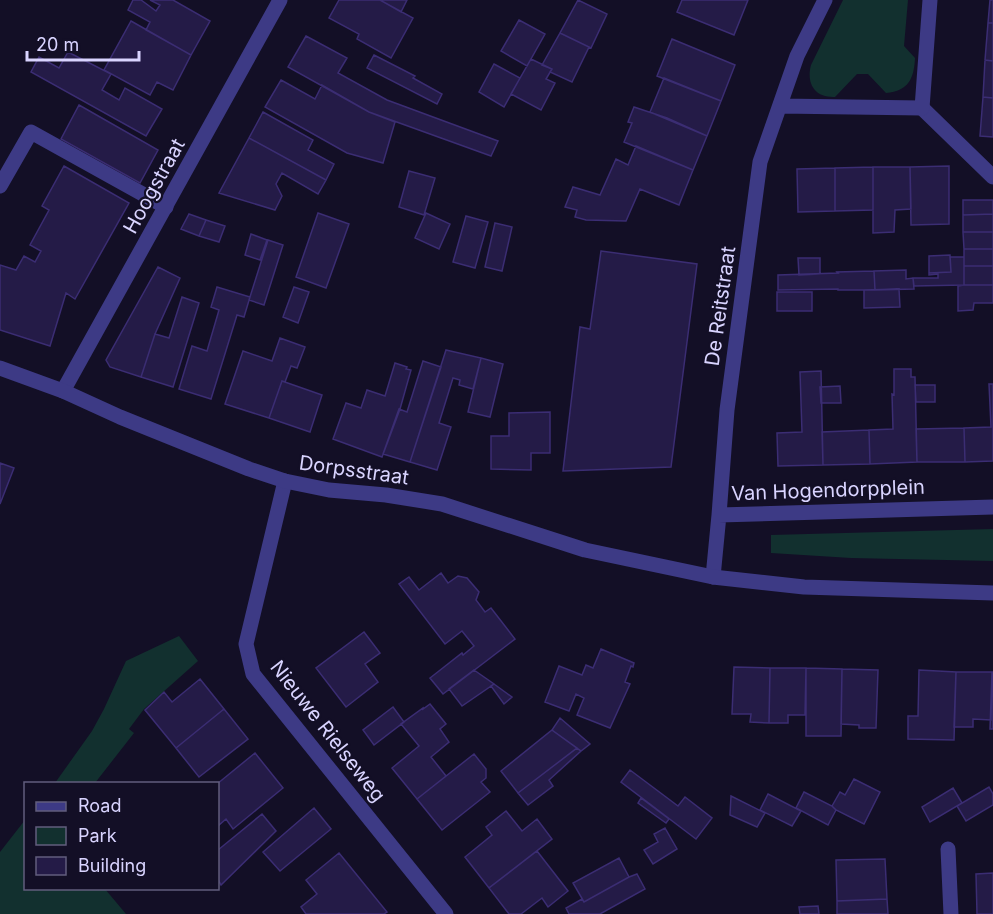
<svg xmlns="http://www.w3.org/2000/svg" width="993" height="914" viewBox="0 0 993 914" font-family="Inter,sans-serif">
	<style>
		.green { fill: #12302f }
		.building { fill: #241b47; stroke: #3b2d73; stroke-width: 1.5 }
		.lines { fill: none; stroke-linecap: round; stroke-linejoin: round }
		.service { stroke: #3d3a85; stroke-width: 15 }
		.minor { stroke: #3d3a85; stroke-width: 15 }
		.tertiary { stroke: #3d3a85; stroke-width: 15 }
		.labels { text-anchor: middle; stroke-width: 4.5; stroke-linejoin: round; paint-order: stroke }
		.street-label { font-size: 20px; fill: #d9d4ff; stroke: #130f26 }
	</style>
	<rect width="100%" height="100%" fill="#130f26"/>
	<path class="green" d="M843 0H908L904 46 915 58C914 78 909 91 886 93L868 74H857L835 97C815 98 806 84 811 65Z
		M993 529V561L851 558 771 553V535Z
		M179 636 198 661 144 709 129 729 134 733 95 783H55L92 731 104 709 126 661Z
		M25 820 26 888 105 889 126 914H0V852Z"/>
	<path class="building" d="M133 0H141L156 11 160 5 150 0H173L210 21 191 55 146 30 150 22 128 10Z
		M339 0H380L413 18 391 58 357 39 359 34 329 18Z
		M380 0H407L401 12Z
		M578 0 607 14 591 48 560 33Z
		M682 0H748L734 35 677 12Z
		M990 0H993V23H988Z
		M519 20 545 34 527 66 501 51Z
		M131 21 191 55 173 90 157 82 150 95 104 70Z
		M988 23H993V61L985 60Z
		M560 33 589 47 572 82 550 72 552 69 542 65Z
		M306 36 347 58 338 73 387 100 498 141 491 156 369 112 288 67Z
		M672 39 735 65 721 101 657 76Z
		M68 52 111 74 102 90 119 100 125 88 162 109 146 136 31 72 39 57 59 68Z
		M374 55 415 76 413 78 442 94 437 104 367 68Z
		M531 59 552 69 546 79 555 83 541 110 511 94Z
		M985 60 993 61V98L983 97Z
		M494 64 520 78 504 107 479 92Z
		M664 78 721 101 707 136 650 112Z
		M281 80 315 99 322 85 369 112 395 122 383 163 347 153 265 107Z
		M983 97 993 98V137L980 136Z
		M79 105 158 150 140 183 61 139Z
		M634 107 667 118 707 136 693 170 624 142 632 123 628 122Z
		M263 112 313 140 308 150 334 164 326 180 249 138Z
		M249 138 326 180 318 194 282 173 276 184 282 196 275 210 219 193Z
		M636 146 693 170 679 205 640 189 626 221 586 220 575 217 577 210 565 207 573 187 600 195 616 159 628 165Z
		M64 166 129 203 75 299 66 293 50 346 0 330V265L16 270 24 256 35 262 41 251 30 245 49 210 42 206Z
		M949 166V224L911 225 910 167Z
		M873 167V210L835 211V168Z
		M873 167H910L911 209 895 210 894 232 873 233Z
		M835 168V211L798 212 797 169Z
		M409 171 435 178 424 215 399 207Z
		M963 200H993V214L963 215Z
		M318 213 349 224 326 288 296 277Z
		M426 213 450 224 439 249 415 238Z
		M189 214 206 220 199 236 181 229Z
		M993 214V232H963V215Z
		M466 216 488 222 475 268 453 262Z
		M206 220 225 226 219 242 199 236Z
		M495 223 512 227 502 271 485 267Z
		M963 232H993V249H964Z
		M251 234 267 240 260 260 245 255Z
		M268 240 283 245 264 305 249 300Z
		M964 249H993V266H964Z
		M601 251 697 264 671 467 563 471 580 327 590 329Z
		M950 255 951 272 929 273V256Z
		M950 257H964V285L914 286 913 278H938V274L929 275V273L951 272Z
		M798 258H820V274L799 275Z
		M964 266H993V285H964Z
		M158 267 180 278 155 334 141 377 110 367 106 360Z
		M906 270V279L913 278 914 289 875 290 874 271Z
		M874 271 875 290H838V289L778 290V275L838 273 837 272Z
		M964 285H993V303H974L973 310 958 311V286Z
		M217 287 250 297 244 317 237 315 211 399 179 389 192 346 207 351 219 310 211 307Z
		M294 287 309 292 298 323 283 317Z
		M899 289 900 307 864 308V290Z
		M777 292H812V311H777Z
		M182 297 199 303 173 387 141 377 155 334 169 338Z
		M280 338 305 347 297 368 291 366 285 382 282 381 269 418 225 404 243 351 272 361Z
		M446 350 481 358 473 389 459 385 460 380 453 378 439 423 451 427 437 470 410 462Z
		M481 358 503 364 490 417 468 412Z
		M423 361 441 367 410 462 383 454 399 409 407 412Z
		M395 363 407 367 406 369 411 370 400 409 382 457 333 439 346 403 361 408 367 390 385 396Z
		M894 369H911V377H915L917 462 870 464 869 430 893 429 892 394 894 395Z
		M821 371 823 465 778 466 777 433 802 432 800 372Z
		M282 381 322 395 310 432 269 418Z
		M989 384H993V461L965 462 964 428 991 427Z
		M915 385H935V402H916Z
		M840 386 841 403H821L820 387Z
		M550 412V453H531V470L491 469V436H509V413Z
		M964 428 965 462H917L916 429Z
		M869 430 870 464 823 465 822 432Z
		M0 463 14 468 0 504Z
		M441 573 448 583 458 576 467 578 479 592 476 600 485 612 491 608 515 639 443 694 430 678 462 653 463 655 474 646 462 631 445 644 399 584 409 577 419 590Z
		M364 632 380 653 365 664 378 682 346 707 316 668Z
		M601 649 634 663 633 667 631 666 625 682 630 684 610 728 577 715 584 698 576 694 569 711 545 702 559 666 582 675 586 665 593 668Z
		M734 667 770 668 769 723 750 722 751 714H732Z
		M770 668H806L805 715H788V723H769Z
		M806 668 842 669 841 736H806Z
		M842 669 878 670 876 728H859V725L841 724Z
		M474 670 494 684 462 706 449 689Z
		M919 670 956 672 954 740 908 739V716H918Z
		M956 672H992L991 720 973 719V727H954Z
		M992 672H993V729H990Z
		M200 679 224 709 176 748 145 710 164 692 172 702Z
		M494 684 512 697 504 704 491 686Z
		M430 704 446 724 440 729 449 742 431 757 446 776 417 799 392 768 419 746 401 724 423 708V709Z
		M393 707 404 722 374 745 363 730Z
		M224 709 248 739 199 777 176 748Z
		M560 718 590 744 581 751 552 730Z
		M552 730 577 748 518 793 501 771Z
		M577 748 581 751 549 780 553 786 528 805 518 793Z
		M255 753 283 788 233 829 226 819 219 825 218 823 217 784Z
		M474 754 486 769V778L481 782 490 792 442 830 417 799Z
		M630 770 678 806 685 797 712 818 696 839 621 782Z
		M854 779 880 792 864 824 836 810 832 806 840 792 845 795Z
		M989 787 993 794V805L966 821 957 806Z
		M953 788 962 803 930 822 922 807Z
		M804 792 832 806 836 810 828 825 796 808Z
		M768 794 801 811 792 826 760 810Z
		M731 796 765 813 757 827 730 815Z
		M641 798 669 819 666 823 638 803Z
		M314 808 331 829 280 871 263 852Z
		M506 811 522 831 537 819 552 839 489 888 465 857 492 835 486 827Z
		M262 814 276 831 221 885 218 879V850Z
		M665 828 677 849 653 864 644 850 658 842 654 834Z
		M537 851 568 891 548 907 542 898 521 914H509L489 888Z
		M339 853 387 912 384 914H306L301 907 317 894 306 880Z
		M619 858 629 877 584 902 573 883Z
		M885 859 887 899 837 901 836 860Z
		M993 873V914H977L976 874Z
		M637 874 645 889 600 914H569L566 908 582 899 584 902 629 877Z
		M887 899 888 914H837V901Z
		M818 906 819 914H800L799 907Z"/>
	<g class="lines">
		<path class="service" d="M922 108 993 177
			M0 186 31 132 166 207"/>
		<path class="minor" d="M780 106 922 108 930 0
			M63 391 280 0
			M285 481 246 644 253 674 446 914
			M719 515 727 410 760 162 797 56 825 0
			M713 577 719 515 993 507
			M948 849 951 914"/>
		<path class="tertiary" d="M0 368 63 391 120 417 249 469 285 481 329 490 386 495 442 504 585 550 713 577 804 587 993 593"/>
	</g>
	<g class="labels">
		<g class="street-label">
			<text transform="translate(154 186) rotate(-61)" y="7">Hoogstraat</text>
			<text transform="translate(720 306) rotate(-82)" y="7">De Reitstraat</text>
			<text transform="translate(354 470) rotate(8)" y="7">Dorpsstraat</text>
			<text transform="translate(828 490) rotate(-2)" y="7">Van Hogendorpplein</text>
			<text transform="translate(328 731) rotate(52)" y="7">Nieuwe Rielseweg</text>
		</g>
	</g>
	<rect x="24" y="782" width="195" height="108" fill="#130f26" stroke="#625e7d" stroke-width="1.5"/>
	<rect x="36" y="802" width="30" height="9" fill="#3d3a85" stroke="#625e7d" stroke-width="1.5"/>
	<text x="78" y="812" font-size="18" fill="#d9d4ff">Road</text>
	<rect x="36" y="827" width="30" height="18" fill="#12302f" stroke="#625e7d" stroke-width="1.5"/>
	<text x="78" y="842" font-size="18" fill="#d9d4ff">Park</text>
	<rect x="36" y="857" width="30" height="18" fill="#241b47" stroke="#625e7d" stroke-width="1.5"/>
	<text x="78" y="872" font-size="18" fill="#d9d4ff">Building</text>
	<path d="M27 51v9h112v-9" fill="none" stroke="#d9d4ff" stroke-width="3"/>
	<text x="36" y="51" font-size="18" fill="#d9d4ff" stroke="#130f26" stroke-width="4.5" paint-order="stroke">20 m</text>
</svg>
